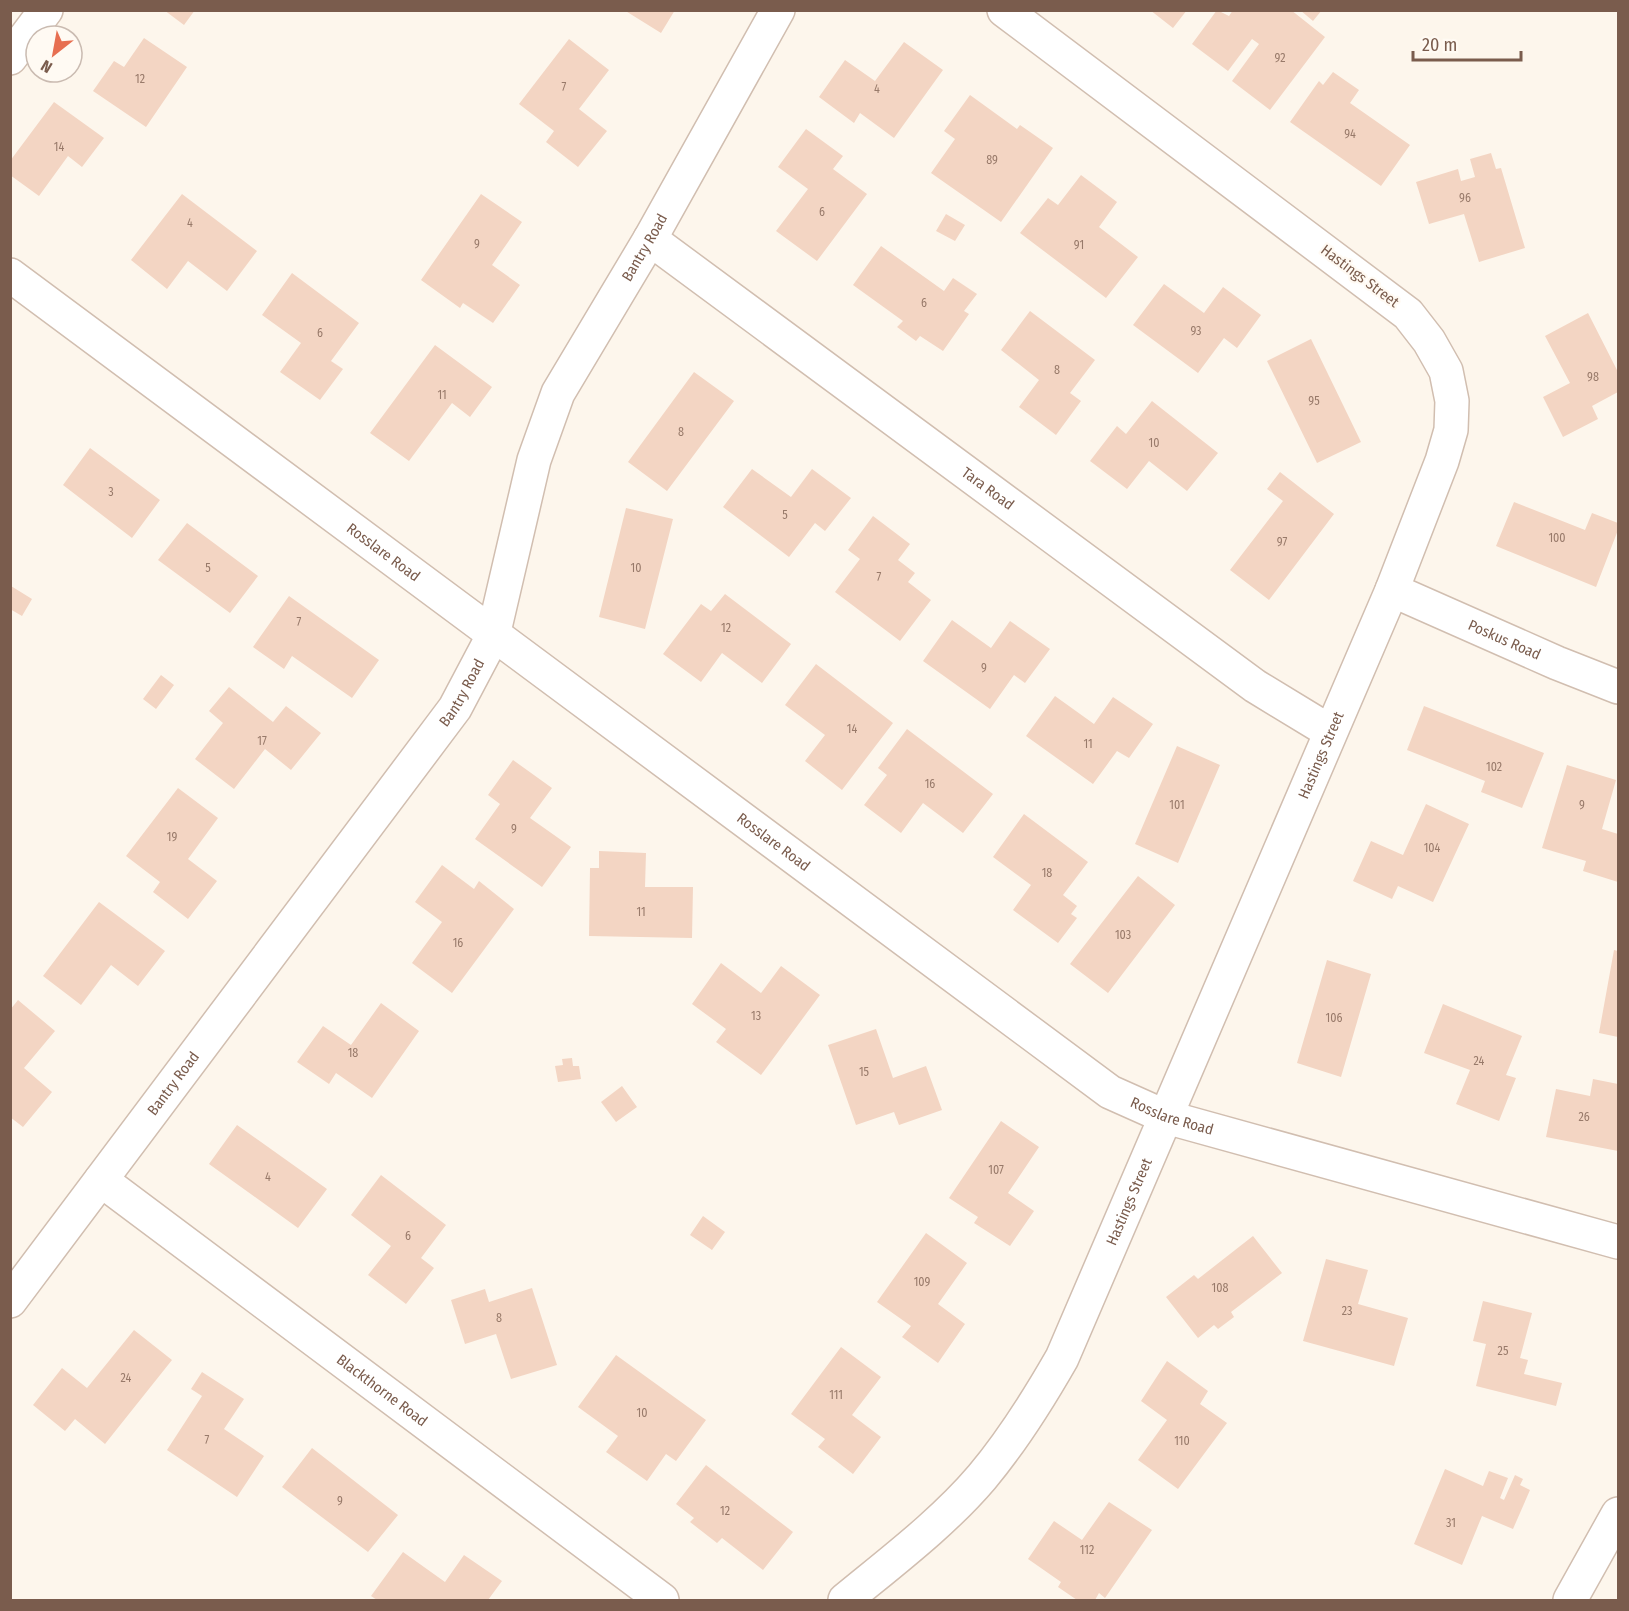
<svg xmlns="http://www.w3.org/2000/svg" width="1629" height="1611" viewBox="0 0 1629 1611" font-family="'Fira Sans Condensed',sans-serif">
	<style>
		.building { fill: #f3d5c3 }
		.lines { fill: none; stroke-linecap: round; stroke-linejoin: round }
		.minor-casing { stroke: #d1beb0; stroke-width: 36 }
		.minor { stroke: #fff; stroke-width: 33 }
		.labels { text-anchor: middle; stroke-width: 4.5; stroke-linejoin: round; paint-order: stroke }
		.number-label { font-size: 12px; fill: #987a6a }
		.street-label { font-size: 15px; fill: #7a5c4d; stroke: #fffaf3 }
	</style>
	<rect width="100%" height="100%" fill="#fdf6ec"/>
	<path class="building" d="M164 10H195L184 25Z
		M624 10H675L661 33Z
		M1150 10H1187L1173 28Z
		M1217 10 1229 16 1233 10H1291L1325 37 1270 110 1232 81 1259 44 1252 39 1228 71 1192 44Z
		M1300 10H1322L1313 21Z
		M144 38 187 67 146 127 93 91 114 61 124 67Z
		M569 39 609 70 579 109 607 131 578 167 546 142 554 131 519 104Z
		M904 42 943 70 894 138 860 113 854 123 819 97 845 60 875 81Z
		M1333 72 1359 90 1350 103 1410 145 1381 186 1290 122 1319 81 1323 85Z
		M970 95 1017 129 1020 125 1053 148 1001 222 931 173 955 139 944 131Z
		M54 102 104 138 82 167 68 156 39 196 10 175V161Z
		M806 129 843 156 833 169 867 194 817 261 776 231 808 189 778 167Z
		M1491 153 1496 169 1501 168 1525 248 1479 262 1464 214 1429 224 1416 182 1458 169 1461 181 1475 177 1470 159Z
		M1081 175 1117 202 1099 227 1138 257 1106 298 1020 233 1048 198 1058 205Z
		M182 194 257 251 227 291 188 261 167 289 131 260Z
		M481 194 522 222 492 265 520 285 493 323 463 303 460 308 421 280Z
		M946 214 965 225 955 241 936 231Z
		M881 246 944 291 953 278 977 294 964 311 969 314 943 351 920 336 916 341 897 327 903 321 853 285Z
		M292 273 359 323 331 361 343 369 320 400 280 372 301 343 262 315Z
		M1164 284 1204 313 1223 287 1261 315 1237 348 1224 338 1198 373 1133 325Z
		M1030 311 1095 360 1070 393 1081 401 1056 435 1019 407 1039 380 1001 350Z
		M1588 313 1618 372V392L1592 406 1598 419 1563 437 1543 397 1570 383 1545 336Z
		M1311 339 1361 442 1317 463 1267 361Z
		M435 345 492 387 470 417 452 403 409 461 370 433Z
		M694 372 734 401 667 491 628 462Z
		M1152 401 1218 453 1187 491 1149 461 1127 489 1090 461 1117 426 1126 434Z
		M90 448 160 500 132 538 63 485Z
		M752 469 791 497 812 469 851 498 825 531 815 523 789 557 723 507Z
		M1280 472 1334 514 1269 600 1230 570 1283 501 1267 489Z
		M1514 502 1585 530 1592 513 1618 523V530L1596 587 1496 546Z
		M626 508 673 519 645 629 599 617Z
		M873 516 910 544 898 560 915 573 908 582 931 600 900 641 835 592 860 559 848 550Z
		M187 523 258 576 230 613 158 560Z
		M11 586 32 599 22 616 10 609Z
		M725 594 791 644 762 683 722 653 701 682 663 654 701 604 711 611Z
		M289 596 379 660 352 698 292 656 284 669 253 647Z
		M952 620 991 648 1010 621 1050 649 1025 683 1014 675 990 709 923 661Z
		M816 664 893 723 842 790 805 761 825 735 785 705Z
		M161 675 174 685 156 709 143 699Z
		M229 687 273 722 286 706 321 733 291 770 265 749 234 789 195 759 223 723 209 711Z
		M1055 696 1094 724 1113 697 1153 724 1129 758 1117 751 1093 784 1026 736Z
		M1424 706 1544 753 1522 808 1481 792 1485 781 1407 750Z
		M907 729 993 794 963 833 923 803 901 833 864 805 887 775 878 768Z
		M1177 746 1220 765 1178 863 1135 844Z
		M513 760 552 788 530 818 571 847 542 887 475 839 500 804 488 795Z
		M1567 765 1616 780 1602 829 1618 834V882L1583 871 1586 861 1542 848Z
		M178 788 218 818 188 859 217 881 188 919 153 892 160 882 126 856Z
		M1426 804 1469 824 1433 902 1398 886 1392 899 1353 881 1371 841 1403 855Z
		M1024 814 1088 862 1063 895 1077 906 1071 914 1077 918 1058 943 1013 910 1031 885 993 857Z
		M599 851 646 853 645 887H693L692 938 589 936 590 868H599Z
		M442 865 474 889 479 881 514 909 452 993 412 963 442 922 415 902Z
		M1138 876 1175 905 1108 993 1070 964Z
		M99 902 165 951 138 986 111 965 81 1005 43 976Z
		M1614 950 1618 951V1037L1599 1033Z
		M1327 960 1371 974 1341 1077 1297 1063Z
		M721 963 761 993 781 966 820 995 761 1075 716 1042 726 1029 692 1004Z
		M18 1000 55 1031 24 1068 52 1092 23 1127 10 1117V1010Z
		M381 1003 419 1031 372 1098 336 1073 329 1084 297 1062 323 1026 351 1045Z
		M1443 1004 1522 1036 1506 1075 1516 1078 1499 1121 1456 1104 1470 1070 1424 1053Z
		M876 1029 893 1078 926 1066 942 1110 899 1125 894 1112 856 1125 828 1045Z
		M572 1058 573 1066H579L581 1079 558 1082 555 1066 563 1065 562 1059Z
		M1593 1079 1618 1084V1151L1546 1137 1556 1089 1590 1096Z
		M622 1086 637 1107 616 1122 601 1102Z
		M1001 1121 1039 1147 1008 1193 1034 1211 1010 1246 974 1223 978 1217 949 1198Z
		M237 1125 327 1189 298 1228 209 1164Z
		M381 1175 446 1225 421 1258 434 1268 406 1304 368 1275 391 1246 351 1215Z
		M703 1216 725 1232 712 1250 690 1235Z
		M926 1233 967 1263 938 1304 965 1324 938 1363 902 1337 911 1326 877 1302Z
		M1253 1236 1282 1273 1231 1312 1234 1317 1218 1329 1214 1325 1198 1338 1166 1297 1194 1275 1198 1279Z
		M1326 1259 1368 1270 1358 1304 1408 1318 1394 1366 1303 1341Z
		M532 1288 557 1365 511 1379 496 1334 465 1344 451 1300 485 1289 489 1302Z
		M1483 1301 1532 1313 1520 1358 1528 1360 1524 1374 1562 1383 1556 1406 1476 1386 1486 1344 1473 1341Z
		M134 1330 172 1360 105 1444 75 1419 65 1431 33 1405 62 1368 87 1388Z
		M841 1347 881 1377 852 1415 881 1437 853 1474 818 1447 825 1439 791 1414Z
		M616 1355 706 1420 676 1461 666 1454 647 1481 606 1452 618 1436 578 1407Z
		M1167 1361 1208 1391 1200 1404 1227 1423 1178 1489 1138 1460 1167 1420 1141 1401Z
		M202 1372 244 1399 224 1429 264 1456 237 1497 167 1450 202 1396 191 1389Z
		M312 1448 398 1515 368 1552 282 1487Z
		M706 1465 793 1532 763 1570 722 1538 717 1543 690 1522 694 1518 676 1504Z
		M1445 1469 1483 1486 1489 1471 1508 1478 1500 1498 1504 1500 1515 1475 1523 1479 1520 1485 1530 1490 1513 1529 1482 1516 1462 1565 1414 1544Z
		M1109 1502 1152 1530 1105 1598 1099 1593 1095 1600H1077L1058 1587 1061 1582 1028 1559 1054 1521 1082 1540Z
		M403 1552 445 1582 464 1555 502 1581 488 1600H377L371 1596Z"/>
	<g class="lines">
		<g class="minor-casing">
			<g id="minor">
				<path d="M10 58 46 10"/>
				<path id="s1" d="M650 239 1255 686 1329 731"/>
				<path id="s2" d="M10 275 1110 1092 1166 1117 1618 1242"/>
				<path id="s3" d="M1392 590 1557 663 1618 687"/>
				<path id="s4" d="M101 1180 662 1600"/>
				<path id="s5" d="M10 1301 455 708 493 636 534 460 558 393 650 239 778 10"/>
				<path id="s6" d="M845 1600C891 1562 943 1523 982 1477 1013 1440 1038 1400 1062 1358L1392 590 1442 461 1451 430 1452 401 1446 371 1429 341 1408 314 1004 10"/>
				<path d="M1570 1600 1618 1514"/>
			</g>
		</g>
		<use href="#minor" class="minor"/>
	</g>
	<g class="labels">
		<g class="number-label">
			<text x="1280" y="62">92</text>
			<text x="140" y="83">12</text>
			<text x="564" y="91">7</text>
			<text x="877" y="93">4</text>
			<text x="1350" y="138">94</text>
			<text x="59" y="151">14</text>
			<text x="992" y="164">89</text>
			<text x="1465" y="202">96</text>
			<text x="822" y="216">6</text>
			<text x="190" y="227">4</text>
			<text x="477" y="248">9</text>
			<text x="1079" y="249">91</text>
			<text x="924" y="307">6</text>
			<text x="1196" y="335">93</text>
			<text x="320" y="337">6</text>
			<text x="1057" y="374">8</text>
			<text x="1593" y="381">98</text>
			<text x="442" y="399">11</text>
			<text x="1314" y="405">95</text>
			<text x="681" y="436">8</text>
			<text x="1154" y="447">10</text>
			<text x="111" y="496">3</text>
			<text x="785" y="519">5</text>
			<text x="1557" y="542">100</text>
			<text x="1282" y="546">97</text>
			<text x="208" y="572">5</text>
			<text x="636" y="572">10</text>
			<text x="879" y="581">7</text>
			<text x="299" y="626">7</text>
			<text x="726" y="632">12</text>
			<text x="984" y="672">9</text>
			<text x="852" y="733">14</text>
			<text x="262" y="745">17</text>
			<text x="1088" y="748">11</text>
			<text x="1494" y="771">102</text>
			<text x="930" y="788">16</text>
			<text x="1177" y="809">101</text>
			<text x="1582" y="809">9</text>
			<text x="514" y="833">9</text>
			<text x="172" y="841">19</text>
			<text x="1432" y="852">104</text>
			<text x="1047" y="877">18</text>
			<text x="641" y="916">11</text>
			<text x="1123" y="939">103</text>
			<text x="458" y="947">16</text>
			<text x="756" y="1020">13</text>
			<text x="1334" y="1022">106</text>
			<text x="353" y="1057">18</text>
			<text x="1479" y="1065">24</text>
			<text x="864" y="1076">15</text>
			<text x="1584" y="1121">26</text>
			<text x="996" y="1174">107</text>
			<text x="268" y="1181">4</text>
			<text x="408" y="1240">6</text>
			<text x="922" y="1286">109</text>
			<text x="1220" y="1292">108</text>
			<text x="1347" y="1315">23</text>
			<text x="499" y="1322">8</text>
			<text x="1503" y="1355">25</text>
			<text x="126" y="1382">24</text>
			<text x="836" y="1399">111</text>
			<text x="642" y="1417">10</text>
			<text x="207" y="1444">7</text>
			<text x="1182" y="1445">110</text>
			<text x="340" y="1505">9</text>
			<text x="725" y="1515">12</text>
			<text x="1451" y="1527">31</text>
			<text x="1087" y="1554">112</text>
		</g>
		<g class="street-label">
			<text dy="5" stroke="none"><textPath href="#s5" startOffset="1244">Bantry Road</textPath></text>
			<text transform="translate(1360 276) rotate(37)" y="5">Hastings Street</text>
			<text dy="5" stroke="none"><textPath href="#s1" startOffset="420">Tara Road</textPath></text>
			<text dy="5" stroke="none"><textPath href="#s2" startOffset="465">Rosslare Road</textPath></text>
			<text dy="5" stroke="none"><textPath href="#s3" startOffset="123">Poskus Road</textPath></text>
			<text dy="5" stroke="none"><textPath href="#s5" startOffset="758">Bantry Road</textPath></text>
			<text dy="5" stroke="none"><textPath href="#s6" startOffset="984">Hastings Street</textPath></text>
			<text dy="5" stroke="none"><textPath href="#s2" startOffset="951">Rosslare Road</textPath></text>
			<text dy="5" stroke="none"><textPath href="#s5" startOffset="272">Bantry Road</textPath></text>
			<text dy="5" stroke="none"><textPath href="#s2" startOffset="1437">Rosslare Road</textPath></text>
			<text dy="5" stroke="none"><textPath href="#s6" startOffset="498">Hastings Street</textPath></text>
			<text dy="5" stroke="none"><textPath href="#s4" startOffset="351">Blackthorne Road</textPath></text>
		</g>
	</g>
	<rect width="1629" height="1611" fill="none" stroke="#7a5c4d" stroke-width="24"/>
	<g transform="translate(54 54) rotate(211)"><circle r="28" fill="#fffaf3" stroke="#cabbb1" stroke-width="1.5"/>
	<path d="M0-4.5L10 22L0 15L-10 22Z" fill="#e76f51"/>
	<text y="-9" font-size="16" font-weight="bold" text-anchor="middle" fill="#7a5c4d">N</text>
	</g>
	<path d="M1413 51v9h108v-9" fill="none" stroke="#7a5c4d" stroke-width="3"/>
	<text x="1422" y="51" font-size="18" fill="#7a5c4d" stroke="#fffaf3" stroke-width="4.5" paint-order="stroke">20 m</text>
</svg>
